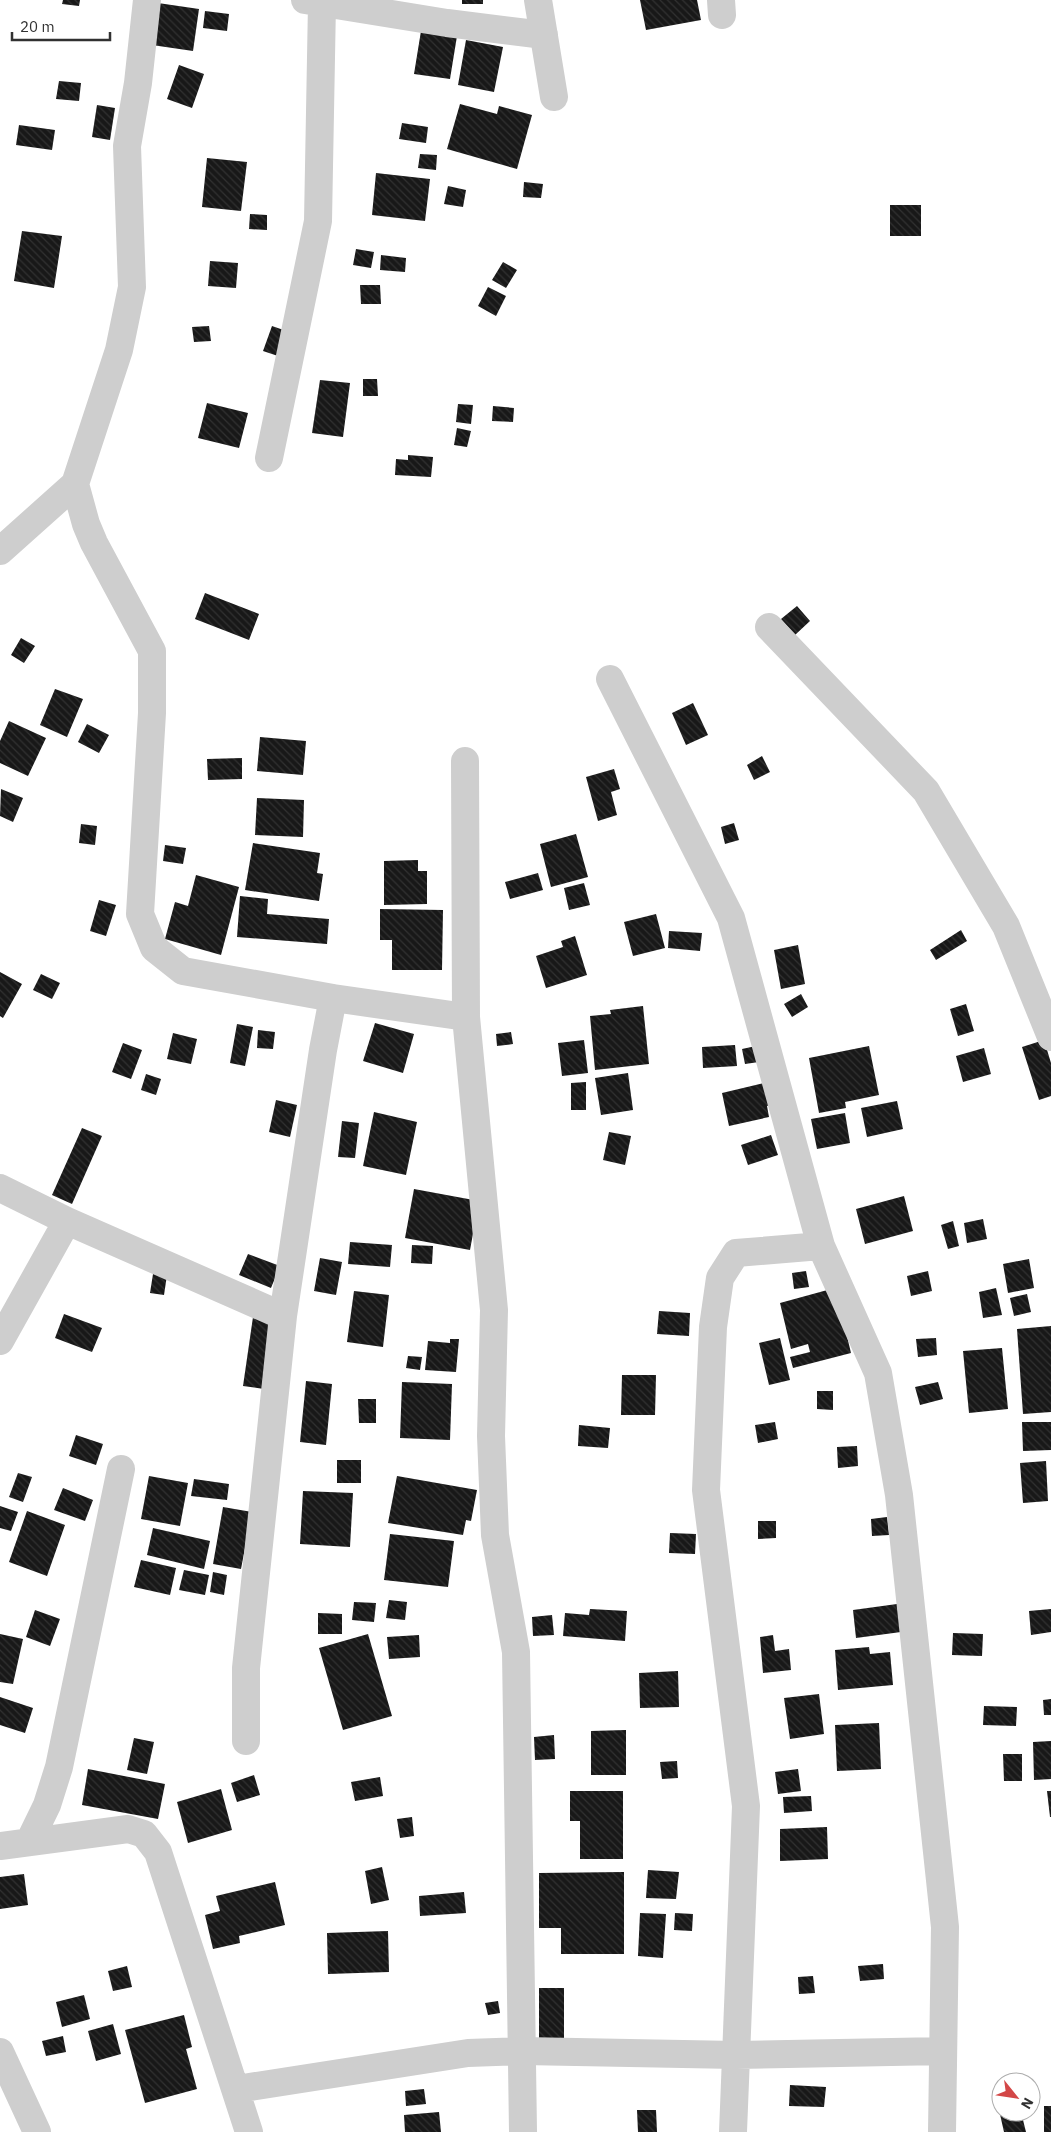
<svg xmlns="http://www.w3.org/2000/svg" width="1051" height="2132" viewBox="0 0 1051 2132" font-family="'IBM Plex Sans',sans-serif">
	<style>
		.building { fill: url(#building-back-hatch) }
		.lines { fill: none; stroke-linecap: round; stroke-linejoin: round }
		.street { stroke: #cecece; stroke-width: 28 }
	</style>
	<defs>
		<pattern id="building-back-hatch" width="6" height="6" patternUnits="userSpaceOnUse" patternTransform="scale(1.25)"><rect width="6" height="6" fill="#181818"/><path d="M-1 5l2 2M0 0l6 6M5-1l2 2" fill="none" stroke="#313131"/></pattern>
	</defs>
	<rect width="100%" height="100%" fill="#fff"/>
	<path class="building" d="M63 0H80L79 6 62 4Z
		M462 0H483V4H462Z
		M640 0H697L701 20 646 30Z
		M158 3 199 9 193 51 152 45Z
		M205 11 229 14 227 31 203 28Z
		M421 31 457 36 450 79 414 74Z
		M466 40 503 47 494 92 458 85Z
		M179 65 204 74 192 108 167 99Z
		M59 81 81 83 79 101 56 99Z
		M460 104 497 114 499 106 532 115 517 169 447 149Z
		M97 105 115 108 110 140 92 137Z
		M402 123 428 127 426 143 399 139Z
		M19 125 55 130 52 150 16 145Z
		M420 154 437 155 436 170 418 168Z
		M207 158 247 162 241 211 202 207Z
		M376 173 430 179 425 221 372 215Z
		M524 182 543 184 541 198 523 197Z
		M448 186 466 190 463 207 444 204Z
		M890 205H921V236H890Z
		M250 214 267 215V230L249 229Z
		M22 231 62 236 54 288 14 281Z
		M356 249 374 252 371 268 353 265Z
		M381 255 406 258 405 272 380 270Z
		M210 261 238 263 236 288 208 286Z
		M503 262 517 270 506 288 492 280Z
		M360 285H380L381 304H361Z
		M488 287 506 296 496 316 478 306Z
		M209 326 211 341 194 342 192 327Z
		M272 326 298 335 290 360 263 351Z
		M363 379H377L378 396H363Z
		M320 380 350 383 343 437 312 433Z
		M207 403 248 413 239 448 198 438Z
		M458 404 473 405 471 424 456 422Z
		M493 406 514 408 513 422 492 421Z
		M457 428 471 431 467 447 454 445Z
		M408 455 433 457 431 477 395 475 396 459 408 460Z
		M205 593 259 614 249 640 195 619Z
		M797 606 810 621 795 635 781 619Z
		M21 638 35 646 24 663 11 655Z
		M55 689 83 699 67 737 40 725Z
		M693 703 708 735 686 745 672 713Z
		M9 721 46 738 28 776 0 763V741Z
		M87 724 109 735 99 753 78 742Z
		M260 737 306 741 303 775 257 771Z
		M762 756 770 772 754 780 747 765Z
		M242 758V779L208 780 207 759Z
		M614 769 620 789 611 792 617 815 598 821 586 777Z
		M1 789 23 798 13 822 0 816Z
		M257 798 304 800 303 837 255 835Z
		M734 823 739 840 725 844 721 827Z
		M81 824 97 826 95 845 79 843Z
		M576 834 588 877 551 887 540 844Z
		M253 843 320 853 317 873 323 874 319 901 245 890Z
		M165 845 186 848 183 864 163 861Z
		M418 860V871H427V904L384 905V861Z
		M538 873 543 890 510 899 505 882Z
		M196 875 239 887 221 955 165 939 175 902 188 906Z
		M584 883 590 905 569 910 564 888Z
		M240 896 268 899 267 914 329 919 327 944 237 937Z
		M99 900 116 905 106 936 90 931Z
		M380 909 443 910 442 970H392V940H380Z
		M656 914 665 948 633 956 624 922Z
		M961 930 967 941 936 960 930 950Z
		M669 931 702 933 700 951 668 948Z
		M575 936 587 975 546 988 536 956 563 947 561 941Z
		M798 945 805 984 781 989 774 950Z
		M0 972 22 984 3 1018 0 1016Z
		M41 974 60 983 52 999 33 990Z
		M801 994 808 1007 792 1017 784 1004Z
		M966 1004 974 1031 958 1036 950 1009Z
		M643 1006 649 1064 595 1070 590 1016 611 1014 610 1010Z
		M375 1023 414 1034 403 1073 363 1061Z
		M237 1024 253 1027 245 1066 230 1063Z
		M258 1030 275 1032 273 1049 257 1048Z
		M511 1032 513 1044 497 1046 496 1034Z
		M173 1033 197 1039 191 1064 167 1059Z
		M584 1040 588 1073 562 1076 558 1043Z
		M1044 1040 1051 1063V1096L1039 1100 1022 1047Z
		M123 1043 142 1050 131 1079 112 1072Z
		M735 1045 737 1066 703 1068 702 1047Z
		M756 1046 759 1062 745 1064 742 1049Z
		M869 1046 879 1095 845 1102 846 1108 819 1113 809 1058Z
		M984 1048 991 1074 963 1082 956 1056Z
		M628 1073 633 1110 601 1115 595 1078Z
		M146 1074 161 1079 156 1095 141 1090Z
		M773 1081 777 1103 767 1106 769 1117 729 1126 722 1093Z
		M586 1082V1110H571V1083Z
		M276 1100 297 1105 290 1137 269 1132Z
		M897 1101 903 1129 867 1137 861 1108Z
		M374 1112 417 1122 406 1175 363 1166Z
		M845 1113 850 1143 817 1149 811 1119Z
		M342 1121 359 1123 355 1158 338 1157Z
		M82 1128 102 1136 72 1204 52 1195Z
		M609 1132 631 1136 625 1165 603 1160Z
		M771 1135 778 1155 748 1165 741 1145Z
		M414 1189 479 1201 470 1250 405 1238Z
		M904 1196 913 1231 865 1244 856 1209Z
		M983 1219 987 1239 967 1243 964 1223Z
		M953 1221 959 1246 948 1249 941 1225Z
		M350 1242 392 1245 390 1267 348 1264Z
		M412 1245 433 1246 432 1264 411 1263Z
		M248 1254 280 1266 271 1288 239 1275Z
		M320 1258 342 1262 336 1295 314 1291Z
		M1029 1259 1034 1288 1008 1293 1003 1264Z
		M806 1271 809 1287 794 1289 792 1273Z
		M928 1271 932 1291 911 1296 907 1276Z
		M153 1274 167 1275 164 1295 150 1293Z
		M842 1286V1315L851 1353 793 1368 790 1357 810 1352 808 1344 791 1349 780 1303Z
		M996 1288 1002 1315 983 1318 979 1292Z
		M354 1291 389 1295 383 1347 347 1342Z
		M1027 1294 1031 1312 1014 1316 1010 1298Z
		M659 1311 690 1313 689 1336 657 1334Z
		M64 1314 102 1328 92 1352 55 1338Z
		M253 1317 274 1320 264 1389 243 1386Z
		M1051 1326V1412L1023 1414 1017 1329Z
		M780 1338 790 1380 769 1385 759 1343Z
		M936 1338 937 1355 918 1357 916 1339Z
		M450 1339H459L456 1372 425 1370 428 1341 450 1343Z
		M1002 1348 1008 1409 969 1413 963 1351Z
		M408 1356 422 1357 420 1370 406 1368Z
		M622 1375H656L655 1415H621Z
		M306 1381 332 1384 326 1445 300 1442Z
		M402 1382 452 1384 450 1440 400 1438Z
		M938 1382 943 1399 920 1405 915 1387Z
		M817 1391H833V1410L817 1409Z
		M358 1399H376V1423H359Z
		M775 1422 778 1439 758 1443 755 1425Z
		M1022 1422H1051V1450L1023 1451Z
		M579 1425 610 1428 608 1448 578 1446Z
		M76 1435 103 1444 96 1465 69 1456Z
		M857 1446 858 1466 838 1468 837 1447Z
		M337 1460H361V1483H337Z
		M1046 1461 1048 1501 1023 1503 1020 1463Z
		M18 1473 32 1477 23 1502 9 1497Z
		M149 1476 188 1483 180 1526 141 1519Z
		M397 1476 477 1490 471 1521 466 1520 463 1535 388 1523Z
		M194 1479 229 1484 227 1500 191 1496Z
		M63 1488 93 1500 85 1521 54 1510Z
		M303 1491 353 1493 350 1547 300 1544Z
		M0 1506 18 1512 11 1531 0 1528Z
		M223 1507 252 1512 241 1569 213 1564Z
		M27 1511 65 1525 47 1576 9 1562Z
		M887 1517 889 1535 872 1536 871 1519Z
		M758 1521H776V1538L758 1539Z
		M153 1528 210 1541 204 1569 147 1555Z
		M670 1533 696 1534 695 1554 669 1553Z
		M390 1534 454 1541 448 1587 384 1580Z
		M141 1560 176 1568 170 1595 134 1587Z
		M184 1570 209 1575 205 1595 179 1590Z
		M213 1572 227 1575 224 1595 210 1592Z
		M389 1600 407 1602 405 1620 386 1618Z
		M354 1602 376 1603 374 1622 352 1620Z
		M897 1604 901 1632 856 1638 853 1610Z
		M590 1609 627 1611 625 1641 563 1636 565 1613 589 1615Z
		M1051 1609V1632L1031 1635 1029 1611Z
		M35 1610 60 1619 50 1646 26 1637Z
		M318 1613 342 1614V1634H318Z
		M552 1615 554 1635 533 1636 532 1617Z
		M953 1633 983 1634 982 1656 952 1655Z
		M0 1634 23 1639 13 1684 0 1682Z
		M368 1634 392 1716 343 1730 319 1648Z
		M419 1635 420 1657 389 1659 387 1637Z
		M773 1635 775 1651 789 1649 791 1670 763 1673 760 1637Z
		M869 1647 870 1654 890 1652 893 1685 838 1690 835 1650Z
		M678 1671 679 1707 640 1708 639 1673Z
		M819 1694 824 1734 790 1739 784 1698Z
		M0 1697 33 1708 25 1733 0 1725Z
		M1051 1699V1715H1044L1043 1700Z
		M984 1706 1017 1707 1016 1726 983 1725Z
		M879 1723 881 1769 837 1771 835 1725Z
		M626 1730V1775H591V1731Z
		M554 1735 555 1759 535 1760 534 1737Z
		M134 1738 154 1742 147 1774 127 1770Z
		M1051 1741V1779L1034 1780 1033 1742Z
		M1003 1754H1022V1781H1004Z
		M677 1761 678 1778 662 1779 660 1762Z
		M88 1769 165 1784 158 1819 82 1805Z
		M798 1769 801 1791 778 1794 775 1772Z
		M254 1775 260 1795 237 1802 231 1783Z
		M380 1777 383 1796 355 1801 351 1782Z
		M221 1789 232 1830 188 1843 177 1802Z
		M570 1791H623V1859H580V1821H570Z
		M1047 1791H1051V1817H1050Z
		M811 1796 812 1811 784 1813 783 1797Z
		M412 1817 414 1836 400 1838 397 1819Z
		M827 1827 828 1859 780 1861V1829Z
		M382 1867 389 1900 371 1904 365 1871Z
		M648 1870 679 1872 676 1899 646 1898Z
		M624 1872V1954H561V1928H539V1873Z
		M24 1874 28 1905 0 1909V1877Z
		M275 1882 285 1925 239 1936 240 1943 213 1949 205 1915 220 1911 216 1896Z
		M464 1892 466 1913 420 1916 419 1896Z
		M640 1913 666 1914 663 1958 638 1956Z
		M675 1913 693 1914 692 1931 674 1930Z
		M388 1931 389 1972 328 1974 327 1933Z
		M883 1964 884 1979 860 1981 858 1966Z
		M127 1966 132 1987 113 1991 108 1971Z
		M813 1976 815 1993 799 1994 798 1977Z
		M539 1988H564V2041H539Z
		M84 1995 90 2019 62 2027 56 2002Z
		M498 2001 500 2013 488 2015 485 2003Z
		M184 2015 192 2047 186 2049 197 2089 145 2103 125 2030Z
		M113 2024 121 2054 96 2061 88 2031Z
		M63 2036 66 2052 46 2056 42 2041Z
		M790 2085 826 2087 824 2107 789 2106Z
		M424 2089 426 2104 406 2106 405 2091Z
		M997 2101H1001V2112H1021L1026 2132H1004Z
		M1044 2106H1051V2132H1044Z
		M637 2110H656L657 2132H638Z
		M439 2112 441 2132H405L404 2115Z"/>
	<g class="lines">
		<path class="street" d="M305 0 447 23 544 35
			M538 0 554 97
			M721 0 722 15
			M269 458 318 221 322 3
			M75 484 86 524 94 543 152 651V713L140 914 154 948 183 971 333 998 466 1017 494 1310 491 1436 495 1535 516 1652 523 2132
			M0 551 75 484 119 350 132 287 127 146 138 83 147 0
			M769 627 926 791 1006 926 1051 1037
			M610 679 731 918 821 1246 878 1373 899 1495 945 1927 942 2132
			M465 761 466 1017
			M0 1188 67 1221 283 1316
			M0 1341 67 1221
			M246 1741V1668L283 1316 323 1050 333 998
			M29 1842 47 1805 59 1767 121 1469
			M0 1846 128 1829 144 1834 158 1852 249 2132
			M0 2052 37 2132
			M237 2089 468 2053 523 2051 736 2055 943 2051
			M733 2132 746 1806 706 1490 713 1327 720 1278 736 1253 821 1246"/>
	</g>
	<g transform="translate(1016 2097) rotate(120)"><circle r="24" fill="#ffffff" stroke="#adadad"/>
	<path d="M0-4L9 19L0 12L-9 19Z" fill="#d34747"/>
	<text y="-8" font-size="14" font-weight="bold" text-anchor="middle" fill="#313131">N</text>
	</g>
	<path d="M12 32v8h98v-8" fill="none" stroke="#313131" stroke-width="2.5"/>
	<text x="20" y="32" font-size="15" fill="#313131" stroke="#ffffff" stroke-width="4" paint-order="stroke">20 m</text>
</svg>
